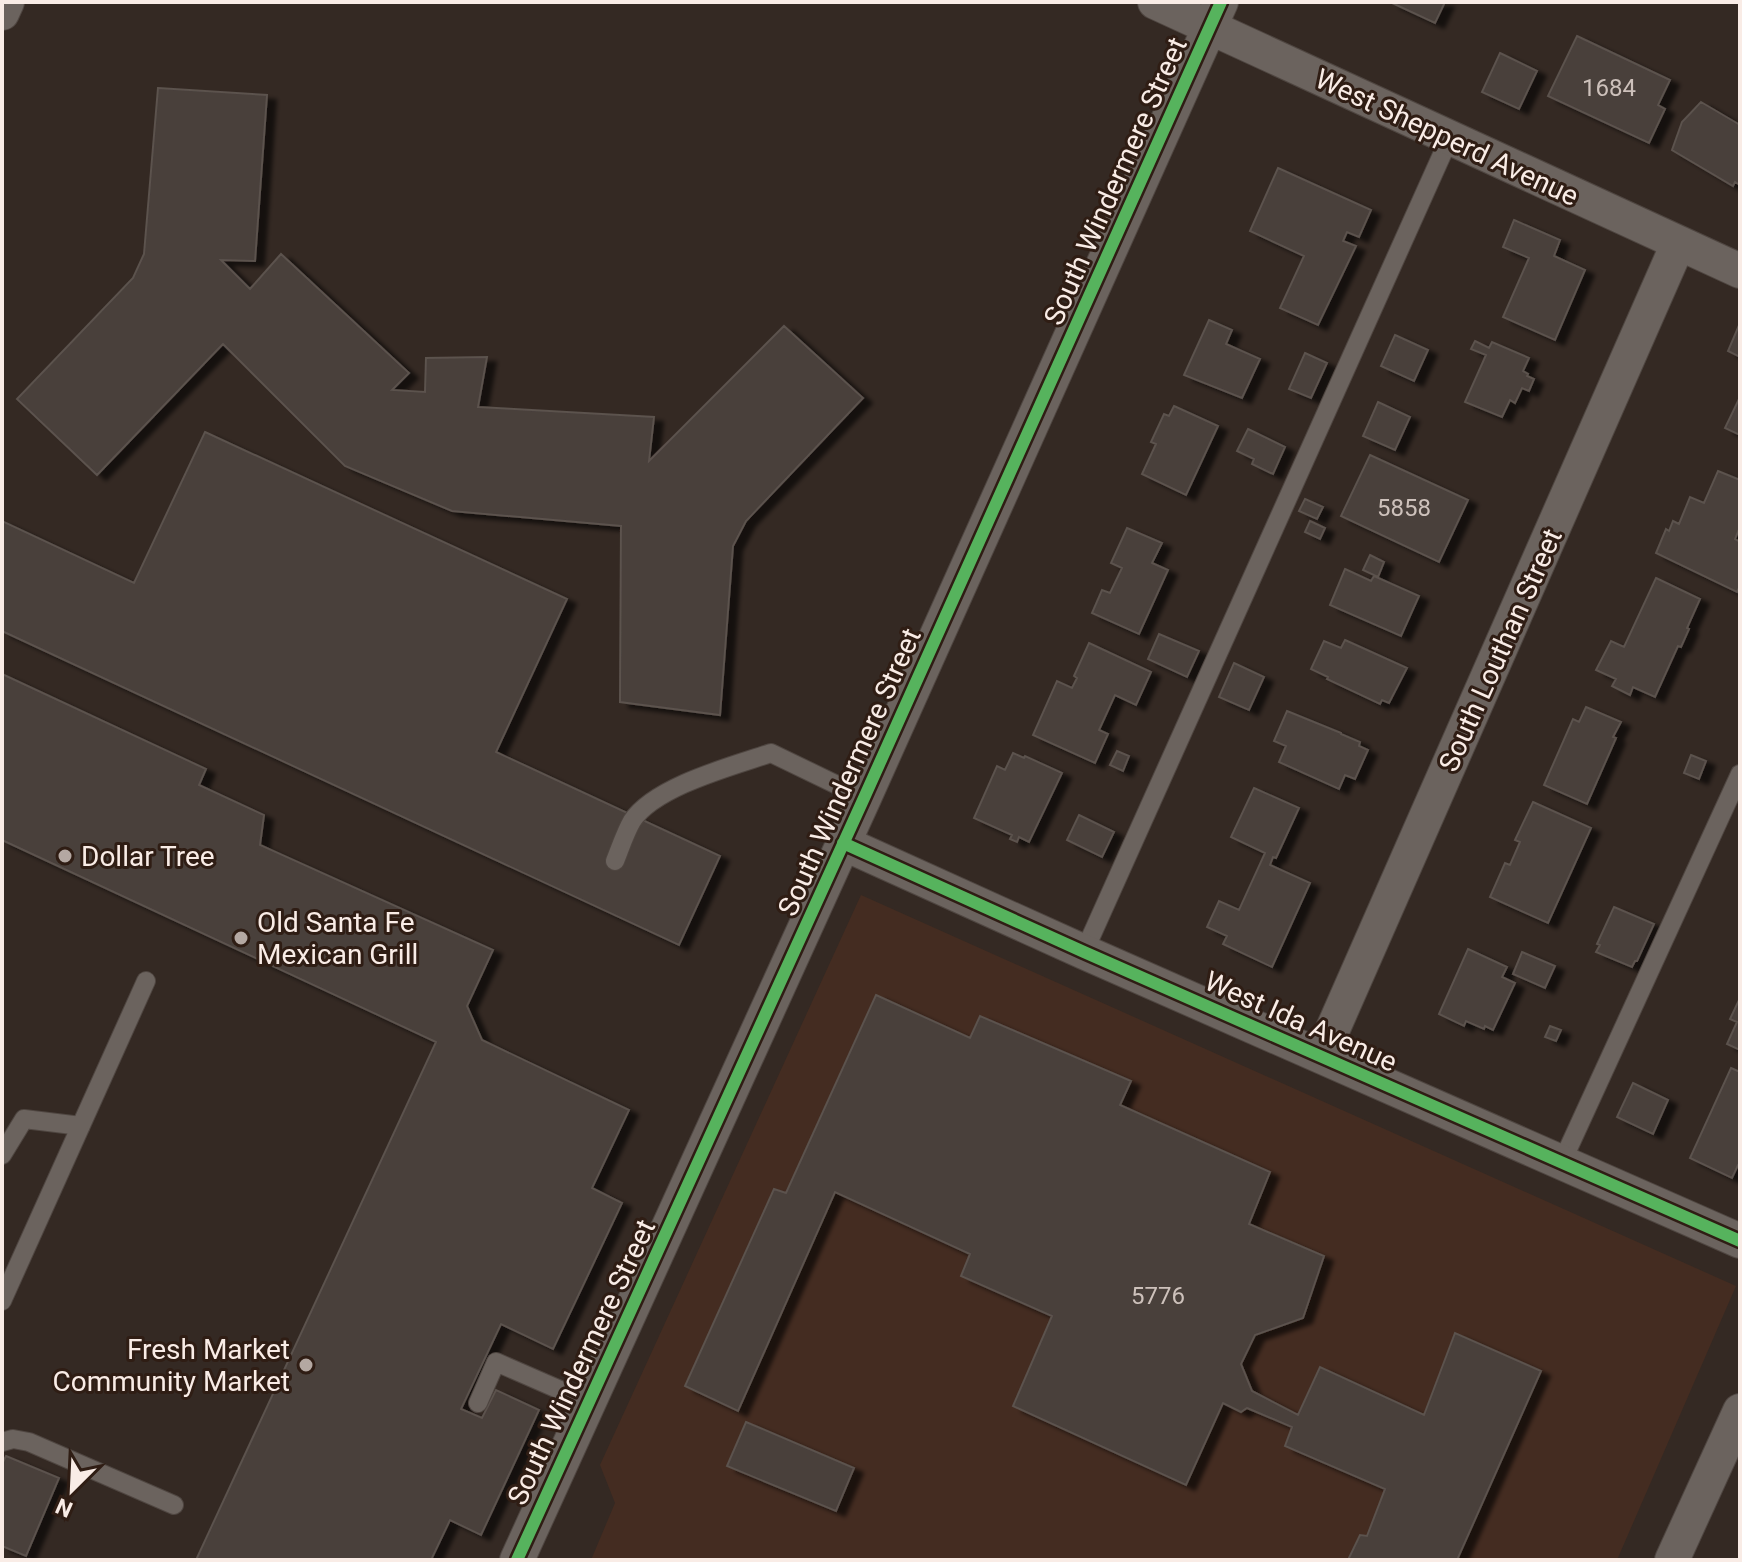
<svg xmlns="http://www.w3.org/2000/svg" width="1742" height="1562" viewBox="0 0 1742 1562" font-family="Roboto,sans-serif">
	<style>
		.built { fill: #442c21 }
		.building { fill: #483f3b; stroke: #5b524d; stroke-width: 2; filter: url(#shadow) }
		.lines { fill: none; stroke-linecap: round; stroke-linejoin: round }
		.service-casing { stroke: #4f4641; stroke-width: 20 }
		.minor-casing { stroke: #4f4641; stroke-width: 36 }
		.service { stroke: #6b635e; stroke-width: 18 }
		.minor { stroke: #6b635e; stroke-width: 34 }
		.cycleway-casing { stroke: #2f1d14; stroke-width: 17 }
		.cycleway { stroke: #56b35d; stroke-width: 12 }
		.poi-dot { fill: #b4a8a2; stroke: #2f1d14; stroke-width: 3 }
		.labels { text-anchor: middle; stroke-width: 6; stroke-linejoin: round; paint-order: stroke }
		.number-label { font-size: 24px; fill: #cdc1bb }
		.street-label { font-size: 28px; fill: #f9ece6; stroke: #2f1d14 }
		.poi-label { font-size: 28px; fill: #f9ece6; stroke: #2f1d14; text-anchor: start }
	</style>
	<defs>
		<filter id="shadow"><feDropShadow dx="9" dy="5" stdDeviation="2" flood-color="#0009"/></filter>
	</defs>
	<rect width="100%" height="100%" fill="#342923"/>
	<path class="built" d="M861 895 1736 1286 1617 1560H591L615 1503 600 1465Z"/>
	<path class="building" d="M1390 2H1445L1435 23Z
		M1577 36 1670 80 1658 105 1665 109 1649 143 1548 96Z
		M1500 53 1537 71 1519 109 1482 92Z
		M158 88 267 95 255 261 221 260 250 289 281 254 409 373 392 390 425 392 426 358 487 357 478 407 654 417 649 461 784 326 863 398 746 521 733 546 720 715 620 702 621 526 452 511 345 466 223 344 97 475 17 399 133 278 144 254Z
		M1701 102 1740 125V185L1735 182 1733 186 1672 150 1682 122Z
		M1278 168 1371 210 1359 237 1347 232 1343 241 1356 246 1318 325 1280 308 1304 256 1250 231Z
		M1514 220 1560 240 1554 256 1585 270 1555 340 1503 317 1529 258 1503 247Z
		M1209 320 1232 330 1226 344 1260 359 1242 398 1184 375Z
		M1740 323V357L1728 351Z
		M1395 335 1428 350 1414 381 1381 366Z
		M1475 341 1489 348 1492 342 1529 358 1523 371 1528 374 1527 376 1534 379 1529 391 1522 388 1515 403 1510 400 1502 417 1465 402 1486 355 1471 349Z
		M1305 353 1327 363 1311 398 1289 389Z
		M1740 397V435L1725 428Z
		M1378 402 1410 417 1395 450 1363 436Z
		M1174 406 1218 426 1186 495 1142 474 1156 444 1151 442 1164 414 1169 416Z
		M1248 429 1285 447 1273 474 1252 464 1254 459 1237 451Z
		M205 432 567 599 496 752 720 856 679 945 2 631V521L134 583Z
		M1370 455 1468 500 1439 562 1341 516Z
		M1718 471 1740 480V527L1735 539 1740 542V586L1737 592 1656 553 1666 529 1669 531 1673 521 1679 524 1690 497 1704 503Z
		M1305 499 1323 507 1317 519 1299 511Z
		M1310 521 1325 528 1320 539 1305 532Z
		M1127 528 1162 543 1152 563 1168 570 1139 634 1092 613 1102 590 1110 593 1122 568 1111 563Z
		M1370 555 1384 562 1378 577 1363 570Z
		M1345 569 1371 581 1374 576 1419 596 1401 636 1330 605Z
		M1656 578 1700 599 1687 628 1689 629 1681 647 1678 646 1655 697 1633 687 1630 695 1612 686 1616 679 1596 670 1611 641 1624 647Z
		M1159 634 1199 651 1187 677 1148 659Z
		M1345 640 1407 668 1389 703 1382 700 1380 704 1327 679 1328 677 1311 669 1324 641 1341 648Z
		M1089 643 1151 672 1136 705 1115 695 1099 730 1108 734 1095 763 1033 735 1057 681 1072 688 1077 678 1074 676Z
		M1234 663 1264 677 1249 710 1219 697Z
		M2 674 206 769 199 785 264 815 260 845 493 950 467 1006 482 1040 629 1110 592 1188 622 1203 553 1349 501 1324 461 1409 482 1418 496 1390 539 1410 481 1535 450 1520 431 1560H196L436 1042 2 840Z
		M1586 707 1621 722 1613 737 1616 738 1587 804 1544 785 1573 719 1579 722Z
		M1287 711 1341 733V734L1360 742 1359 746 1368 750 1355 779 1345 775 1339 789 1279 762 1286 746 1274 741Z
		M1117 751 1129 756 1123 771 1110 765Z
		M1013 753 1024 758 1025 756 1062 773 1029 842 1019 837 1017 842 1010 839 1012 835 974 818 997 766 1005 770Z
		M1691 755 1706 761 1699 779 1684 773Z
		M1254 788 1299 808 1276 858 1273 857 1270 865 1310 883 1272 967 1223 944 1227 936 1207 927 1219 901 1239 910 1265 853 1231 837Z
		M1533 802 1591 828 1548 923 1490 897 1505 863 1510 865 1520 842 1515 840Z
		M1079 815 1114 832 1102 857 1067 840Z
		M1614 907 1654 924 1637 961H1635L1632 967 1596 952 1600 945 1597 944Z
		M1468 949 1507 967 1502 977 1515 983 1493 1030 1485 1026 1484 1029 1466 1021 1464 1026 1439 1014Z
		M1522 952 1555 966 1545 988 1513 974Z
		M876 995 970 1038 980 1016 1131 1081 1120 1105 1270 1172 1249 1224 1324 1256 1303 1318 1255 1335 1241 1364 1252 1391 1298 1415 1320 1367 1424 1415 1455 1333 1541 1371 1457 1560H1348L1360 1535 1367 1536 1385 1489 1285 1446 1292 1427 1247 1408 1241 1412 1223 1403 1186 1485 1013 1406 1052 1316 961 1276 970 1254 835 1192 738 1411 685 1386 774 1189 786 1193Z
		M1740 998V1050L1727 1044 1737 1022 1730 1019Z
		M1550 1026 1561 1030 1556 1041 1545 1037Z
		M1731 1068 1740 1072V1166L1738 1165 1732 1178 1690 1158Z
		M1633 1083 1668 1100 1653 1134 1617 1117Z
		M746 1422 854 1468 836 1511 727 1466Z
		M6 1456 59 1478 26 1556 2 1546V1464Z"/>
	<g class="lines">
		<g class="service-casing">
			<path id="service" d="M615 861C620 849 625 833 632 821 655 786 733 766 771 753L864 798
				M1084 952 1449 139
				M2 1155 24 1119 81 1126
				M1562 1162 1740 774
				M2 1301 146 981
				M478 1403 496 1362 590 1403
				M2 1442 13 1439 29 1442 174 1505"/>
		</g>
		<g class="minor-casing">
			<path id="minor" d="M1155 2 1740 271
				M2 13 7 2
				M843 843 1084 952 1740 1241
				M1321 1056 1678 244
				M517 1560 864 798 1221 2
				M1672 1560 1740 1411"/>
		</g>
		<use href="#service" class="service"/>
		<use href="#minor" class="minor"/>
		<g class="cycleway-casing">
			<path id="cycleway" d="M843 843 1084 952 1740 1241
				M517 1560 864 798 1221 2"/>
		</g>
		<use href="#cycleway" class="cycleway"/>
	</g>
	<g class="poi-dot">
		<circle cx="65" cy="856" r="8"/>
		<circle cx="241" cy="938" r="8"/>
		<circle cx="306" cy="1365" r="8"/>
	</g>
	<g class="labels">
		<g class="number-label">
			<text x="1609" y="96">1684</text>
			<text x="1404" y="516">5858</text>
			<text x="1158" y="1304">5776</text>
		</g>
		<g class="street-label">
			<text transform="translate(1447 137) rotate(25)" y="10">West Shepperd Avenue</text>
			<text transform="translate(1115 181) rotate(-66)" y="10">South Windermere Street</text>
			<text transform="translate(1500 650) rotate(-66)" y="10">South Louthan Street</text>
			<text transform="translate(849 772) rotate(-66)" y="10">South Windermere Street</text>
			<text transform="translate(1301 1021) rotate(24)" y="10">West Ida Avenue</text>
			<text transform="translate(581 1362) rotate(-65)" y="10">South Windermere Street</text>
		</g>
		<g class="poi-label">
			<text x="81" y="866">Dollar Tree</text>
			<text x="257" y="932">Old Santa Fe<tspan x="257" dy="32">Mexican Grill</tspan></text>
			<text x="290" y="1359" text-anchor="end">Fresh Market<tspan x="290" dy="32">Community Market</tspan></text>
		</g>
	</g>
	<rect width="1742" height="1562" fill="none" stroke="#f9ece6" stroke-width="8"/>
	<g transform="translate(72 1490) rotate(204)" stroke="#2f1d14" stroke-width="6" paint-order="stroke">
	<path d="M0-6L14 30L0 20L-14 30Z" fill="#f9ece6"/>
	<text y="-12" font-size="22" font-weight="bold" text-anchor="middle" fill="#f9ece6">N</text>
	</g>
</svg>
